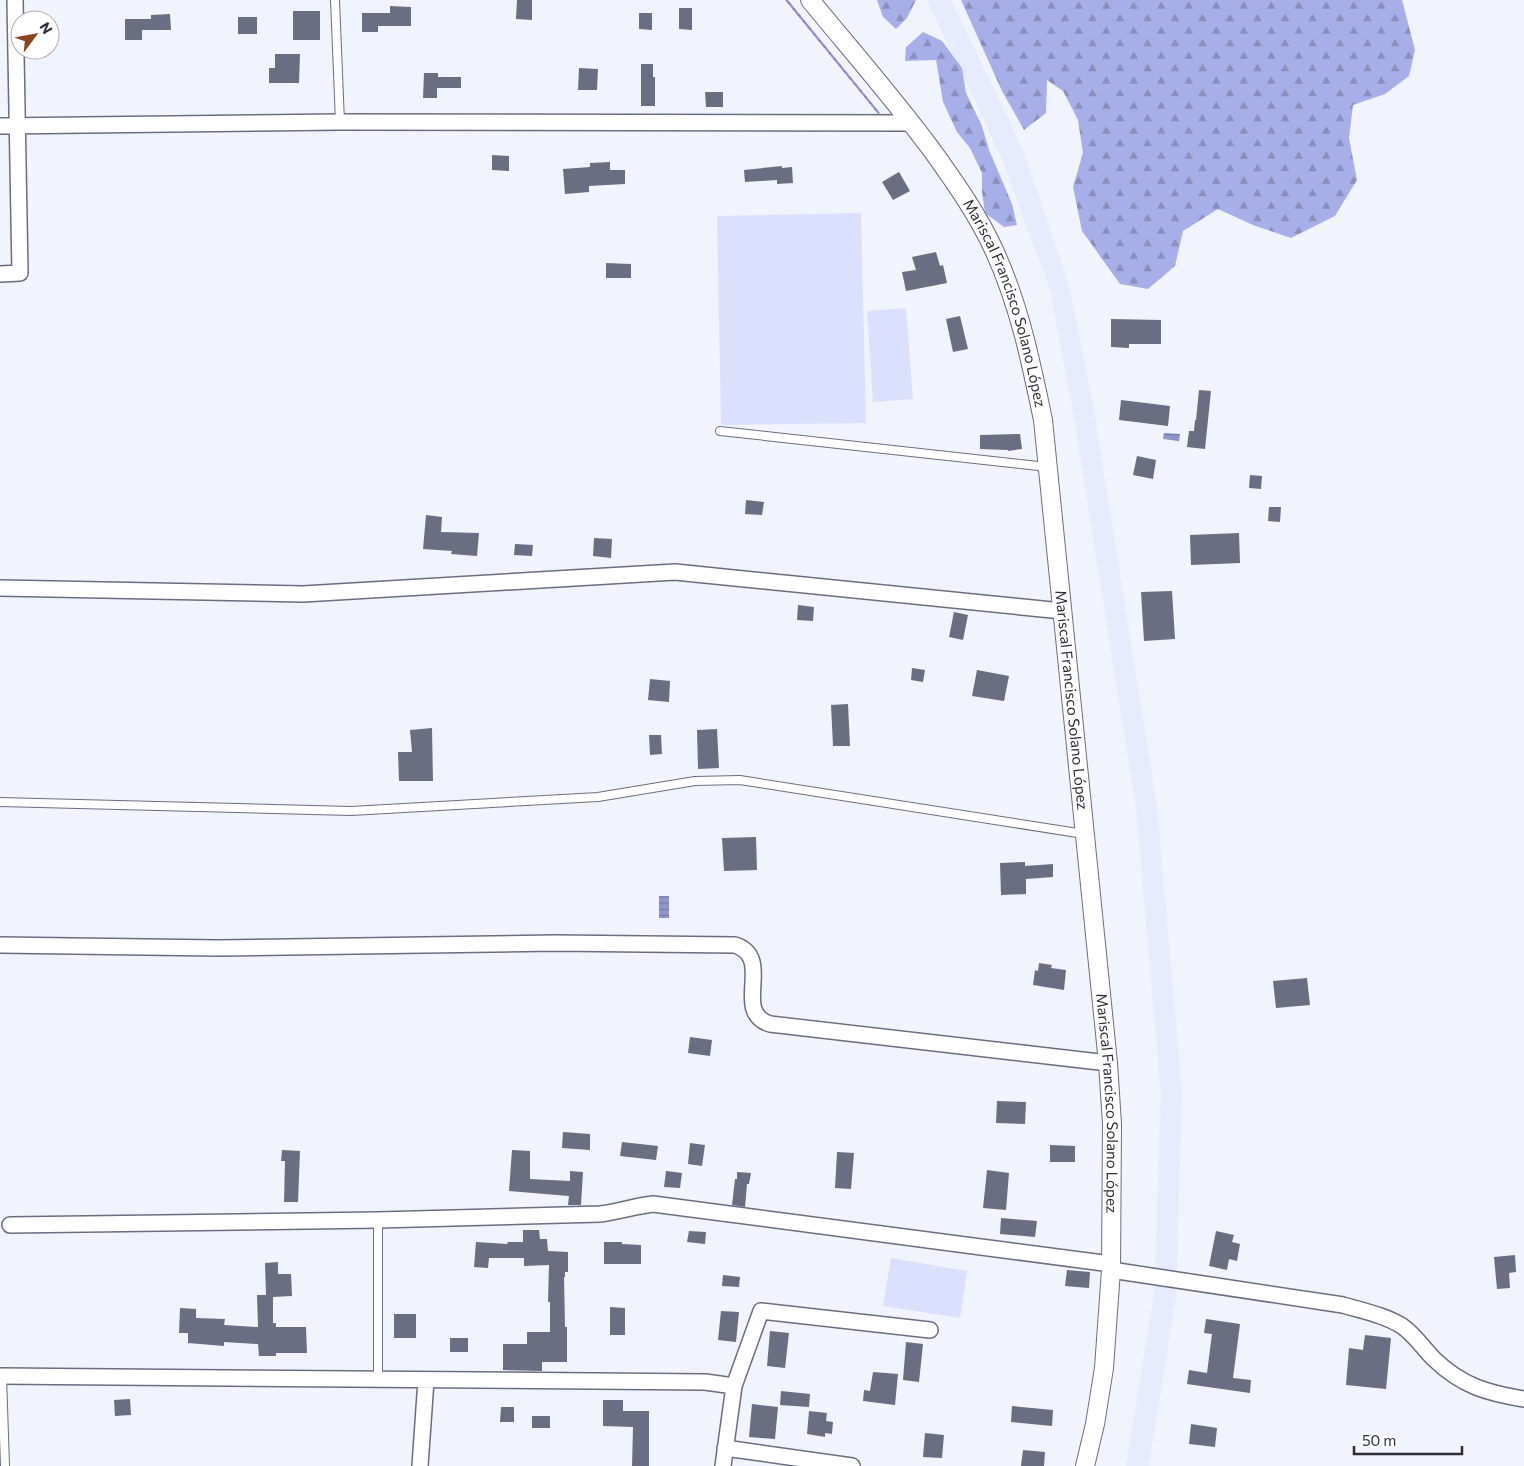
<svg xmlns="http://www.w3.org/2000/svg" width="1524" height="1466" viewBox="0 0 1524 1466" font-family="Commissioner,sans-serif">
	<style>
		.built { fill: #e7ebfe }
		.forest { fill: url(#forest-firs) }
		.pitch { fill: #dbe1fd }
		.water { fill: url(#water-rules) }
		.building { fill: #6a6e83 }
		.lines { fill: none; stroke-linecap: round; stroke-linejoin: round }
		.service-casing { stroke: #696d82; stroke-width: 10 }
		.minor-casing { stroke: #696d82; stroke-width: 18 }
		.tertiary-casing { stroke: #696d82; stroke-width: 20 }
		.service { stroke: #fff; stroke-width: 8 }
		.minor { stroke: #fff; stroke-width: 15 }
		.tertiary { stroke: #fff; stroke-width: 18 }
		.labels { text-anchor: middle; stroke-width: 5; stroke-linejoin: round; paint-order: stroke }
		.street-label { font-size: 15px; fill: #2d2e37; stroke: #fff }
	</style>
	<defs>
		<pattern id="forest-firs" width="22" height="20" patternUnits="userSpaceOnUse" patternTransform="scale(1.25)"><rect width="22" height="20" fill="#a7afe8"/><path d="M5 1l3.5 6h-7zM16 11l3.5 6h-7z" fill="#888fbd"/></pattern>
		<pattern id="water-rules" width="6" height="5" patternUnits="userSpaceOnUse" patternTransform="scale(1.25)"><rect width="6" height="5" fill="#8e96cd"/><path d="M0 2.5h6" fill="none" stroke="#747ba7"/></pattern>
	</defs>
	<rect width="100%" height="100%" fill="#f1f3fd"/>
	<path class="built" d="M927 0H951L1023 150 1069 285 1094 410 1157 807 1182 1093 1176 1296 1149 1466H1126L1154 1293 1161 1094 1136 809 1073 412 1050 290 1002 159Z"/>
	<path class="forest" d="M877 0H916L907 18 896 29 883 17Z
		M961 0H1402L1415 50 1409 76 1385 94 1353 105 1349 138 1357 180 1335 216 1291 238 1253 225 1218 209 1183 231 1175 266 1148 289 1120 284 1082 231 1073 187 1083 153 1078 120 1063 91 1047 80 1046 113 1024 130 1002 91Z
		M923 32 942 41 962 68 966 93 982 126 989 150 1012 204 1017 225 1004 227 985 213 982 192V173L970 148 957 132 943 102 936 60 905 61 906 47Z"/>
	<path class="pitch" d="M861 213 866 423 721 425 717 216Z
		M906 308 913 399 873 402 867 311Z
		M891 1258 967 1271 960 1318 883 1306Z"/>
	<path class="water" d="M785 0H788L880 113 878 114Z
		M1164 433 1180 434 1179 441 1163 439Z
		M659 896H669V918H659Z"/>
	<path class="building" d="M517 0H532V20L516 19Z
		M390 6 411 7V26H378V32H362V13H390Z
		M679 8H692V30L679 29Z
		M293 11H320V40H293Z
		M639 13H652V30L639 29Z
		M170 14 171 30H142V40H125V19H151V15Z
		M238 17H257V34H238Z
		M275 54H300L299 83H269V68H275Z
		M641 64H653V77H655V106H641Z
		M579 68 598 69 597 90H578Z
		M424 73H438V77H461V88H437V98H423Z
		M705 92H723V107H706Z
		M492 155 509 156V171L492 170Z
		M610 162V170H625V184L589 186V192L565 194 563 169 590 167V163Z
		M782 166V168L792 167 793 183 777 184V180L745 182 744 170Z
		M899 172 910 191 893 200 882 182Z
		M936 252 940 266 943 265 947 283 906 291 902 272 916 270 912 257Z
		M606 263 631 264V278H606Z
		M960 316 968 349 953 352 946 319Z
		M1111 319 1161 320V344H1129V348L1111 347Z
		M1199 390 1211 391 1205 449 1187 447 1189 431H1194L1195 420H1196Z
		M1121 400 1170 406 1168 426 1119 420Z
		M1020 434 1022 449 1008 451V450L980 449V435Z
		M1137 456 1156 460 1153 479 1133 475Z
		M1250 475 1262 476 1261 489 1249 488Z
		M746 500 764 502 762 515 745 514Z
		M1269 507H1281L1280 522 1268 521Z
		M426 515 442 517 441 532 479 533 477 556 451 554 452 551 423 549Z
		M1239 533 1240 563 1191 565 1190 535Z
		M594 538 612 539 611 558 593 556Z
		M515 544 533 545 532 556 514 555Z
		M1172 591 1175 639 1144 641 1141 592Z
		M798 605 814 607 813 621 797 620Z
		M954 612 968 615 963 640 949 637Z
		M912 668 925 670 923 682 911 680Z
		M977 670 1009 676 1004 701 972 696Z
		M650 679 670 681 669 702 648 700Z
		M848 704 850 746H833L831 705Z
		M432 728 433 781H399L398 752H412L410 730Z
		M717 729 719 768 698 769 697 730Z
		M649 735H661L662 754 650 755Z
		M756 837 757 870 724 871 722 838Z
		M1025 862V866L1053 864V877L1026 879V894L1001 895 1000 863Z
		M1039 963 1052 965 1051 968 1066 970 1064 990 1033 985 1035 970 1038 971Z
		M1307 978 1310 1005 1276 1008 1273 981Z
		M690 1037 712 1040 710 1056 688 1053Z
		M997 1101 1026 1102 1025 1124 996 1123Z
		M563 1132 590 1134V1150L562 1148Z
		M622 1142 658 1146 656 1160 620 1156Z
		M690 1143 705 1145 702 1166 688 1164Z
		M1050 1145 1075 1146V1162H1050Z
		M282 1150 300 1151 298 1202H284L285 1161H281Z
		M512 1150 530 1151V1179L570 1181V1171L583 1172 581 1205H568L569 1196 509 1191Z
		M837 1152 854 1153 851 1189 835 1188Z
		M987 1170 1009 1173 1006 1210 983 1208Z
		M666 1171 682 1173 680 1188 664 1187Z
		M737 1172 751 1173 749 1184H747L745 1207 732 1205 735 1179H737Z
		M1001 1218 1037 1221 1035 1237 1000 1234Z
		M523 1230H539L540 1239H547L548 1251 568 1252V1272H565V1277H564L565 1327H567V1362H542V1371L503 1370V1344H527V1332H550V1302H548L549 1265 524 1266V1258H489L488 1268 474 1267 476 1242 508 1244 507 1242H523Z
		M689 1231 706 1232 705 1244 687 1242Z
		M1216 1231 1234 1235 1232 1242 1240 1244 1237 1261 1229 1259 1227 1270 1209 1266Z
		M604 1242H622V1244L641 1245V1264H604Z
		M1515 1255 1516 1272 1509 1273 1510 1288 1497 1289 1494 1257Z
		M278 1262V1274H291L292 1296 273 1297V1323H276V1327H306L307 1353H276V1356H259L258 1344 224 1342V1346L188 1343V1333H179L180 1308 196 1309V1318L225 1319 224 1325 258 1327 257 1295H266L265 1263Z
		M1067 1270 1090 1272 1089 1288 1065 1286Z
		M723 1275 740 1277 739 1287 722 1286Z
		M610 1307 625 1308V1335H610Z
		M721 1311 739 1312 736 1342 718 1340Z
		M394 1314H416V1338H394Z
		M1206 1319 1240 1324 1233 1378 1251 1380 1250 1393 1187 1384 1189 1370 1207 1373 1212 1334 1204 1333Z
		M770 1331 789 1333 785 1368 767 1366Z
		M1365 1335 1391 1338 1386 1389 1346 1385 1349 1348 1363 1350Z
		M450 1338H468V1352H450Z
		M906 1342 923 1344 919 1382 903 1380Z
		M873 1372 898 1374 895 1405 863 1401 864 1390 870 1391Z
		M781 1391 810 1394 809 1407 780 1405Z
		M130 1399 131 1415 115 1416 114 1400Z
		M603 1400H623V1411H649V1466H632L633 1427 603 1426Z
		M752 1404 778 1407 775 1439 749 1437Z
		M1012 1406 1053 1410 1052 1426 1011 1422Z
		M501 1407H514V1422H500Z
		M809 1411 827 1413 826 1421 833 1422 832 1434 825 1433V1437L807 1434Z
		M532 1416H550V1428H532Z
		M1191 1424 1217 1428 1215 1447 1189 1444Z
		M925 1433 944 1435 942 1458 923 1457Z
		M1023 1450 1045 1452 1044 1466H1021Z"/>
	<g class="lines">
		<g class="service-casing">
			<path id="service" d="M335 0 340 122
				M720 431 1047 467
				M0 802 351 811 598 797 695 781 740 780 1084 834
				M378 1220V1378
				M2 1376 5 1466"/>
		</g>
		<g class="minor-casing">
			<path id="minor" d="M0 126 340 122 911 123
				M0 274 20 273 15 0
				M0 588 303 594 675 572 1062 611
				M0 945 218 948 555 943 735 945C775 958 731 1012 770 1024L1108 1063
				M10 1225 378 1220 600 1214C618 1212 635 1206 653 1204L1111 1264
				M1111 1270 1343 1305C1363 1311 1384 1315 1402 1326 1415 1335 1423 1348 1434 1359 1462 1386 1487 1393 1524 1399
				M0 1376 705 1382 734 1386
				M725 1448 852 1466
				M420 1466 426 1380
				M723 1466 734 1386 761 1311 930 1330"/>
		</g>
		<g class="tertiary-casing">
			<g id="tertiary">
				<path id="s1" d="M810 0C852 51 895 100 934 153 956 184 978 215 994 250 1019 304 1031 362 1043 420L1108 1063 1112 1124 1111 1270 1104 1368 1095 1424 1085 1466"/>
			</g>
		</g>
		<use href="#service" class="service"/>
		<use href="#minor" class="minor"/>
		<use href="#tertiary" class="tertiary"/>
	</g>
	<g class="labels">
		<g class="street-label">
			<text dy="5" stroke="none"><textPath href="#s1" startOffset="365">Mariscal Francisco Solano López</textPath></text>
			<text dy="5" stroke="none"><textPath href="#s1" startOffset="770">Mariscal Francisco Solano López</textPath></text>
			<text dy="5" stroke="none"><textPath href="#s1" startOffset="1175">Mariscal Francisco Solano López</textPath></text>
		</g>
	</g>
	<g transform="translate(35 35) rotate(58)"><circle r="24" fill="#ffffff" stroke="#ababaf"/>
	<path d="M0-4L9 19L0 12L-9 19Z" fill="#8b451e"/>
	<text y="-8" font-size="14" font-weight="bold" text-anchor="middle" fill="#2d2e37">N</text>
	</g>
	<path d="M1354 1446v8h108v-8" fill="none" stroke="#2d2e37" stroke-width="2.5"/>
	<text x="1362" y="1446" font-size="15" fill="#2d2e37" stroke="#ffffff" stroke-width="4" paint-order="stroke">50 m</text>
</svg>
